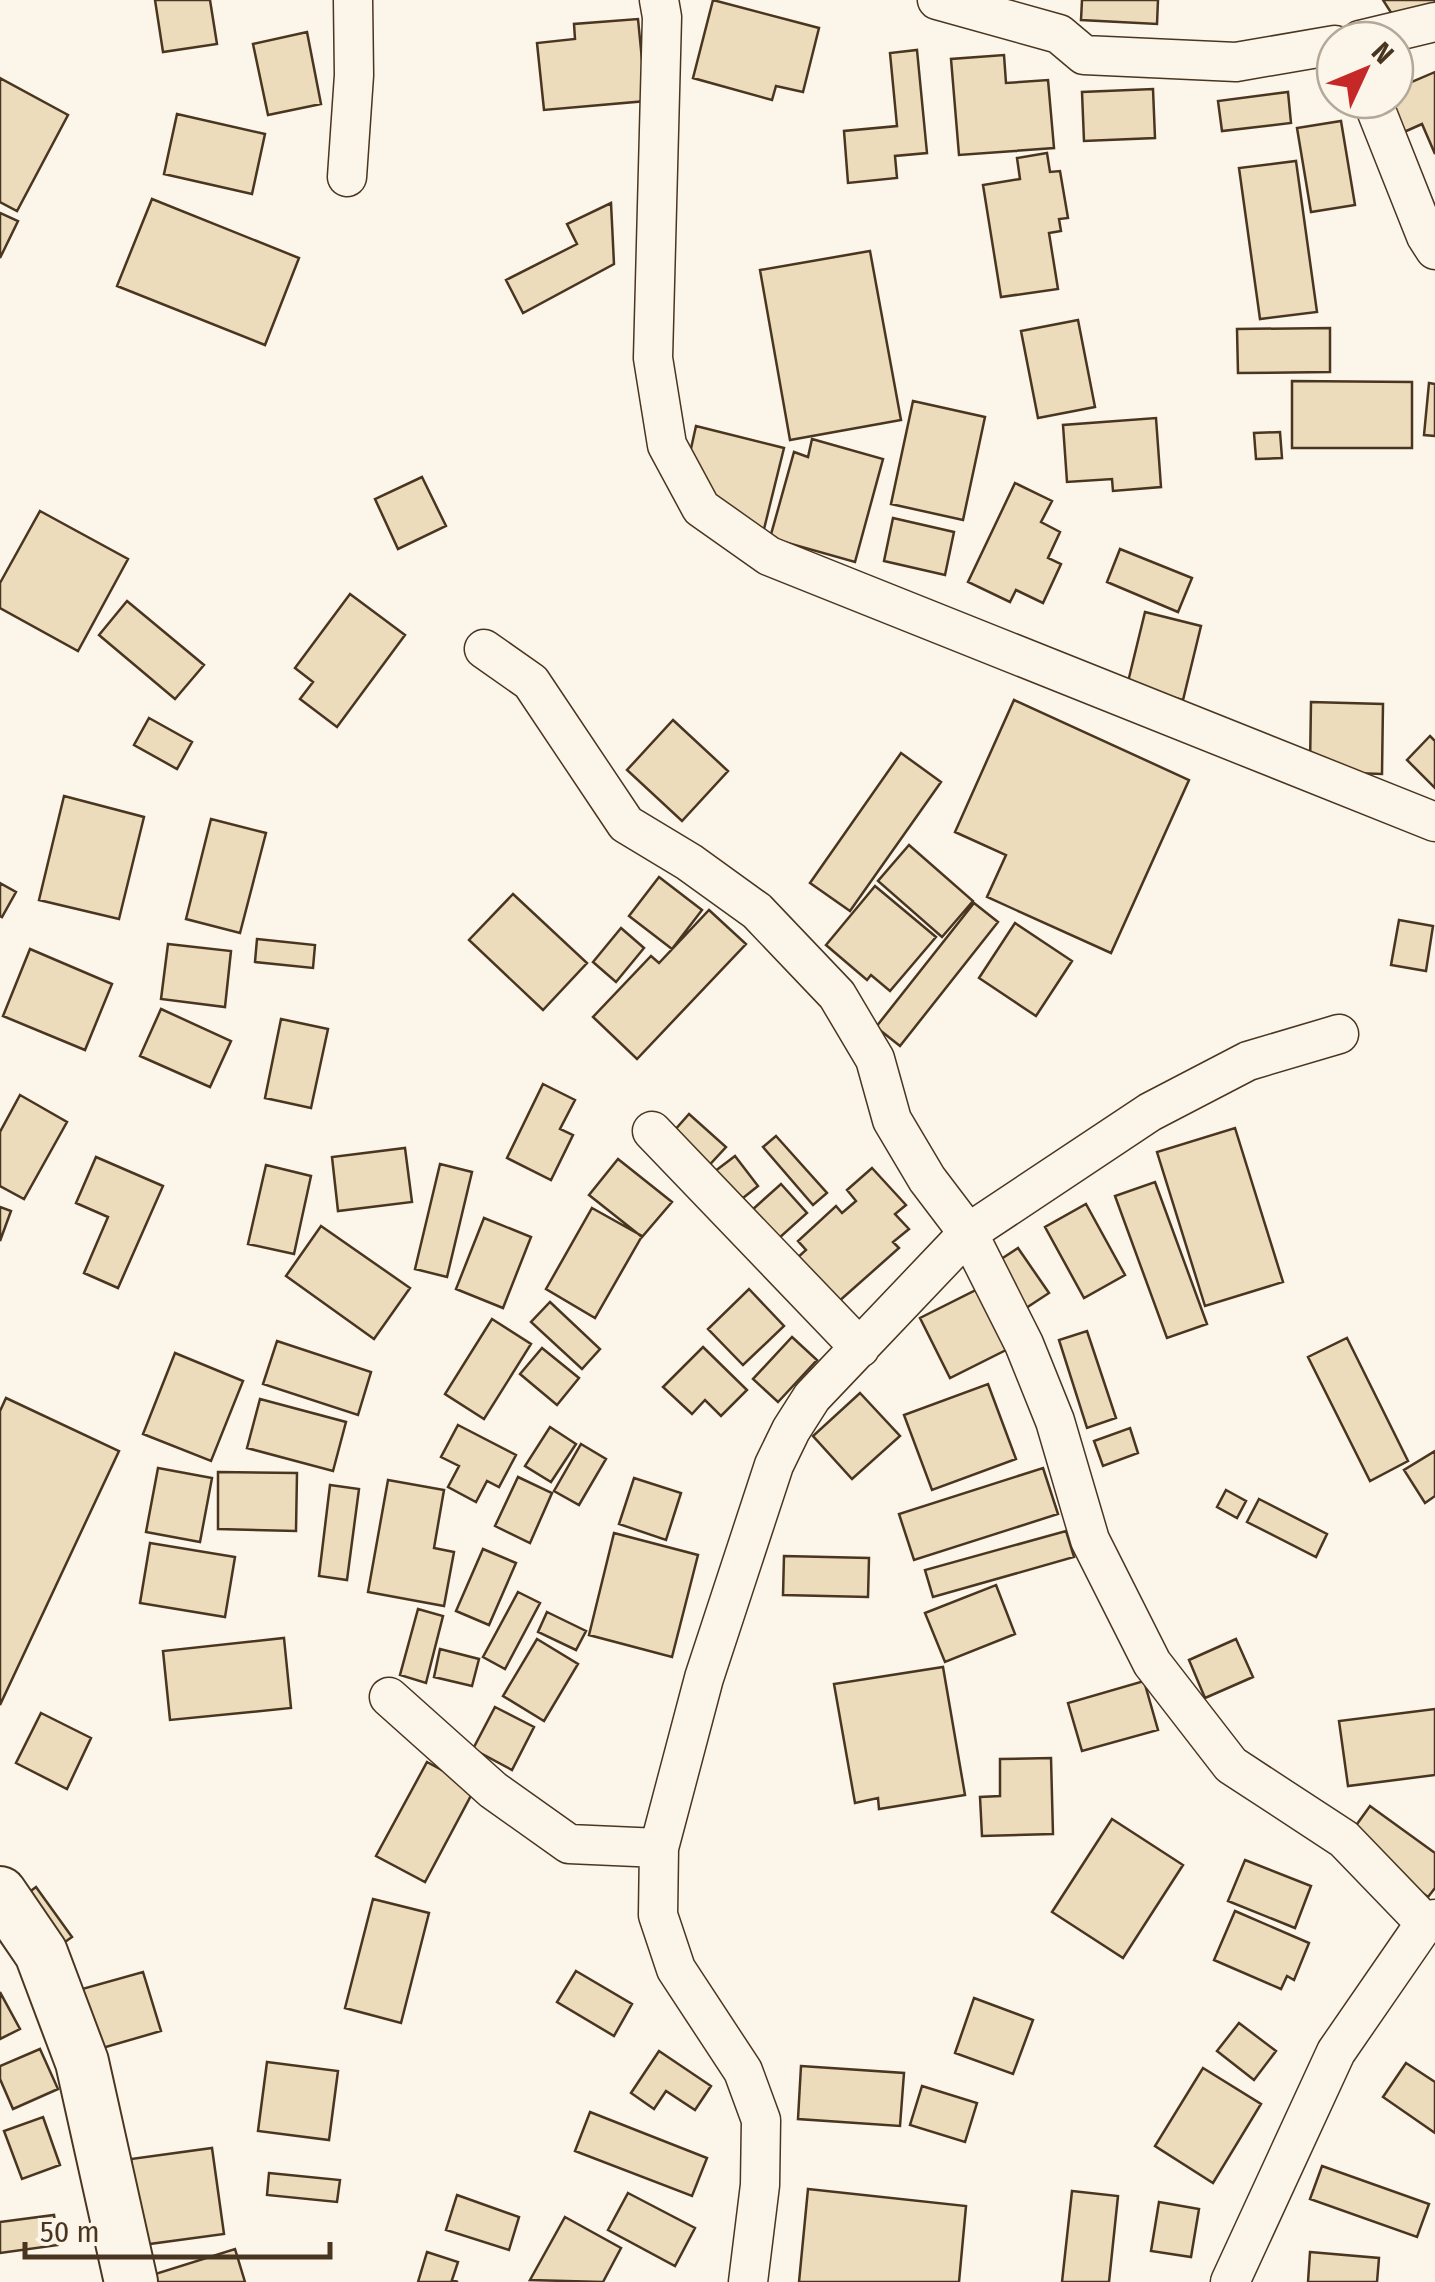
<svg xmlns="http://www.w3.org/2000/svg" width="1435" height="2282" viewBox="0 0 1435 2282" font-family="'Fira Sans Condensed',sans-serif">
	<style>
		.building { fill: #ecdcbc; stroke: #4a3520; stroke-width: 2.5 }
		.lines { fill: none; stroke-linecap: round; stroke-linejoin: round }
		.street-casing { stroke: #4a3520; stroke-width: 41 }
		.secondary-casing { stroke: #4a3520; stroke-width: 56 }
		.street { stroke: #fbf6e9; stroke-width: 38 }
		.secondary { stroke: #fbf6e9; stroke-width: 52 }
	</style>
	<rect width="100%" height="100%" fill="#fbf6e9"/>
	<path class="building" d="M155 0H210L217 44 163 52Z
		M713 0 819 28 803 92 776 86 772 100 693 78Z
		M1082 0H1158L1157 24 1081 20Z
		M1383 0H1435V3L1399 25Z
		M638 19 646 101 544 110 537 43 575 39 574 24Z
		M307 32 321 104 268 115 253 44Z
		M917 50 927 153 895 156 897 178 848 183 844 131 897 126 890 53Z
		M1004 55 1006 83 1048 80 1054 148 959 155 951 59Z
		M1435 72V154L1422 124 1395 136 1379 100H1395V89Z
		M0 78 68 115 17 211 0 202Z
		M1153 89 1155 138 1084 141 1082 92Z
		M1288 92 1291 123 1222 131 1218 101Z
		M177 114 265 134 252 194 164 174Z
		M1341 121 1355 205 1311 212 1297 128Z
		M1047 153 1050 172 1060 171 1068 218 1059 219 1061 231 1049 233 1058 289 1001 297 983 185 1020 179 1017 158Z
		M1296 161 1317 312 1260 319 1239 168Z
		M152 199 299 258 265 345 117 286Z
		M611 203 614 264 523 313 506 280 577 244 567 224Z
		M0 213 18 221 0 258Z
		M870 251 901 420 790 440 760 270Z
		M1078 320 1095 407 1038 418 1021 331Z
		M1330 328V372L1238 373 1237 329Z
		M1292 381 1412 382V448H1292Z
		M1429 383 1435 384V436L1424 435Z
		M913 401 985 417 963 520 891 504Z
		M1156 418 1161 487 1113 491 1112 479 1067 482 1063 425Z
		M696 426 784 448 764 529 726 513 688 462Z
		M1280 432 1282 458 1256 459 1254 433Z
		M812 439 883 459 855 562 770 538 794 452 808 457Z
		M422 477 446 526 398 549 375 499Z
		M1015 483 1052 501 1041 522 1060 532 1048 558 1061 564 1043 603 1016 590 1010 602 968 582Z
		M40 511 128 559 78 651 0 608V583Z
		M893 518 954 532 945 575 884 561Z
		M1120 549 1192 578 1178 612 1107 582Z
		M350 594 405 635 337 727 300 699 313 682 295 668Z
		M127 601 204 665 175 699 99 635Z
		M1145 612 1201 626 1183 700 1127 686Z
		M1014 700 1189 780 1111 953 987 897 1006 855 955 832Z
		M1311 702 1383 704 1382 774 1325 772 1310 766Z
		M149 718 192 742 177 769 134 745Z
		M673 720 728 771 682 821 627 770Z
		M1430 736 1435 741V788L1407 760Z
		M901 753 941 782 850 911 810 883Z
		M64 796 144 817 119 919 39 900Z
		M211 819 266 833 240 933 186 919Z
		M909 845 973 901 942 937 878 881Z
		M659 877 702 910 672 949 629 916Z
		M0 883 16 892 2 917 0 916Z
		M875 886 936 937 890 991 871 975 867 980 826 945Z
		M513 894 587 963 543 1010 469 940Z
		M974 903 998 922 900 1046 876 1027Z
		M709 910 746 944 637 1059 593 1017 651 956 659 963Z
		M1399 920 1433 926 1426 971 1391 965Z
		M1015 923 1072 961 1036 1016 979 978Z
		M621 928 644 948 616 982 593 962Z
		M257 939 315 945 313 968 255 962Z
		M168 944 231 951 225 1007 161 999Z
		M30 949 112 984 85 1050 3 1016Z
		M161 1009 231 1041 210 1087 140 1056Z
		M281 1019 328 1029 311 1108 265 1098Z
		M543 1084 575 1100 560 1129 573 1135 551 1180 507 1158Z
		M20 1095 67 1122 24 1199 0 1186V1132Z
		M689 1114 726 1147 702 1173 666 1140Z
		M1235 1128 1283 1282 1205 1306 1157 1152Z
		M776 1136 827 1193 813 1205 763 1147Z
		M405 1148 412 1202 338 1211 332 1157Z
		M735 1156 758 1186 733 1206 710 1175Z
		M96 1157 163 1186 118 1288 84 1273 108 1217 76 1203Z
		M618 1159 672 1202 642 1237 589 1195Z
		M440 1164 472 1172 447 1277 415 1269Z
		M266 1165 311 1176 294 1254 248 1244Z
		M872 1168 906 1205 895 1214 909 1229 893 1242 899 1248 837 1303 796 1259 806 1250 798 1241 836 1206 842 1213 856 1201 847 1190Z
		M1155 1182 1207 1324 1167 1338 1115 1196Z
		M781 1184 807 1213 768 1248 742 1219Z
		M1086 1204 1125 1275 1084 1298 1045 1227Z
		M0 1207 11 1211 0 1241Z
		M592 1208 642 1236 595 1318 546 1289Z
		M484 1218 531 1237 503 1308 456 1289Z
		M321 1226 410 1288 374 1339 286 1276Z
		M1018 1248 1049 1293 1023 1310 992 1265Z
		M749 1289 784 1326 743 1365 708 1329Z
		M978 1289 1008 1349 950 1378 920 1318Z
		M550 1302 600 1349 582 1369 531 1322Z
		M492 1319 531 1344 484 1419 445 1394Z
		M1087 1331 1116 1418 1087 1428 1059 1340Z
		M792 1337 817 1360 778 1402 753 1379Z
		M1347 1338 1408 1461 1370 1481 1308 1357Z
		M277 1341 371 1372 358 1415 263 1384Z
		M703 1347 747 1390 721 1416 705 1400 692 1414 663 1387Z
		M542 1348 579 1378 557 1405 520 1374Z
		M175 1353 243 1381 211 1461 143 1434Z
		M988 1384 1016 1459 932 1490 904 1415Z
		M860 1393 900 1436 852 1479 813 1436Z
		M6 1398 119 1451 0 1705V1411Z
		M260 1399 346 1422 333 1471 247 1448Z
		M458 1425 516 1455 499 1487 487 1481 476 1502 448 1487 459 1466 441 1457Z
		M550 1427 576 1444 551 1482 525 1466Z
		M1130 1428 1138 1453 1103 1466 1094 1441Z
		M581 1444 606 1459 579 1505 554 1491Z
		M1435 1451V1496L1425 1503 1404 1470Z
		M158 1468 212 1478 200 1542 146 1532Z
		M1043 1468 1058 1514 914 1560 899 1514Z
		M218 1472 297 1473 296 1531 218 1529Z
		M518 1477 552 1493 530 1543 495 1526Z
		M634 1478 681 1493 666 1540 619 1524Z
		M388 1480 444 1490 434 1548 454 1552 444 1606 368 1592Z
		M330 1485 359 1489 347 1580 319 1576Z
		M1226 1490 1246 1501 1237 1518 1217 1507Z
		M1259 1499 1327 1534 1316 1557 1247 1522Z
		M1066 1531 1074 1557 933 1597 925 1570Z
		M614 1533 698 1555 672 1657 589 1635Z
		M150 1543 235 1557 225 1617 140 1603Z
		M483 1549 516 1563 489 1625 456 1611Z
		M784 1556 869 1558 868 1597 783 1595Z
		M996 1585 1015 1634 945 1662 925 1613Z
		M518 1592 540 1603 505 1669 483 1657Z
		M418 1609 443 1616 426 1683 400 1675Z
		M547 1612 586 1631 576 1650 538 1632Z
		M284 1638 291 1708 170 1720 163 1651Z
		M537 1639 578 1664 544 1721 503 1696Z
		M1236 1639 1253 1677 1205 1698 1189 1660Z
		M440 1649 479 1659 472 1686 434 1677Z
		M943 1667 965 1795 879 1809 878 1798 855 1803 834 1684Z
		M1144 1681 1158 1730 1082 1751 1068 1703Z
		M495 1707 534 1727 512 1770 473 1749Z
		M1435 1709V1775L1348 1786 1339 1721Z
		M41 1713 91 1738 67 1789 16 1763Z
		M1051 1758 1053 1834 982 1836 980 1797 1000 1796V1759Z
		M427 1762 475 1788 425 1882 376 1856Z
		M1370 1806 1435 1853V1888L1428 1897 1347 1838Z
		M1112 1819 1183 1865 1123 1958 1052 1912Z
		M1245 1860 1311 1886 1295 1928 1228 1901Z
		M36 1887 72 1937 55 1949 20 1899Z
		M373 1899 429 1913 401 2023 345 2008Z
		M1235 1911 1309 1943 1294 1980 1287 1976 1281 1989 1214 1960Z
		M576 1971 632 2004 614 2036 557 2002Z
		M143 1972 161 2031 99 2049 82 1989Z
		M0 1992 20 2029 0 2039Z
		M974 1998 1033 2020 1013 2074 955 2053Z
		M1239 2023 1276 2051 1254 2080 1217 2051Z
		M40 2049 58 2089 13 2109 0 2079V2066Z
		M659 2051 711 2086 695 2110 666 2091 654 2109 631 2093Z
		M267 2062 338 2071 329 2140 258 2131Z
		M1406 2063 1435 2082V2133L1383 2097Z
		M801 2066 904 2073 900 2126 798 2119Z
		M1203 2068 1261 2104 1213 2183 1155 2146Z
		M922 2086 977 2103 965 2142 910 2125Z
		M590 2112 707 2158 692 2196 575 2151Z
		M43 2117 60 2165 22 2179 4 2131Z
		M212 2148 224 2234 142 2245 131 2159Z
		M1322 2166 1429 2204 1417 2237 1310 2199Z
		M269 2173 340 2180 337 2202 267 2195Z
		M808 2189 966 2206 959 2282H799Z
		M1072 2191 1118 2196 1109 2282H1062Z
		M628 2193 695 2228 675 2266 608 2230Z
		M457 2195 519 2217 509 2250 446 2230Z
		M1159 2202 1199 2209 1191 2257 1151 2251Z
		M54 2215 58 2245 0 2253V2222Z
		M565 2217 621 2248 603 2282 530 2280Z
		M235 2249 245 2282H154L152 2275Z
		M427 2252 458 2262 452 2280 458 2282H418Z
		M1310 2252 1379 2258 1377 2282H1308Z"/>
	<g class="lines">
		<g class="street-casing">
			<path id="street" d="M659 0 662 17 653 358 667 445 701 508 769 556 1435 822
				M937 0 1059 34 1084 55 1236 62 1335 45
				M1360 40 1435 22
				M1372 100 1426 236 1435 250
				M347 177 354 75 353 0
				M484 649 531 682 626 824 689 862 757 911 837 995 875 1059 892 1120 927 1179 968 1233 1024 1344 1055 1421 1090 1540 1152 1663 1231 1765 1344 1839 1425 1923
				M652 1131 860 1348
				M389 1697 493 1790 569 1844 659 1848
				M748 2282 760 2185 761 2120 743 2071 676 1969 658 1915 659 1848 704 1678 774 1465 791 1430 812 1397 968 1233 1150 1112 1248 1061 1339 1034
				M1230 2282 1336 2052 1425 1923 1435 1919"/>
		</g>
		<g class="secondary-casing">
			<path id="secondary" d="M0 1893 41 1953 82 2062 131 2282"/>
		</g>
		<use href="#street" class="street"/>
		<use href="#secondary" class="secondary"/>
	</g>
	<g transform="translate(1365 70) rotate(46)"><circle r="48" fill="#fbf6e9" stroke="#b4a999" stroke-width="2.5"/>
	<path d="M0-8L18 38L0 25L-18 38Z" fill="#c62828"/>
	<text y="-15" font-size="28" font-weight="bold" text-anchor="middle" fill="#4a3520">N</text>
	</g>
	<path d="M25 2242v15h305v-15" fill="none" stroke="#4a3520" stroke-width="5"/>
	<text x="40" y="2242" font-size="30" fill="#4a3520" stroke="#fbf6e9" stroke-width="8" paint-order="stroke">50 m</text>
</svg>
